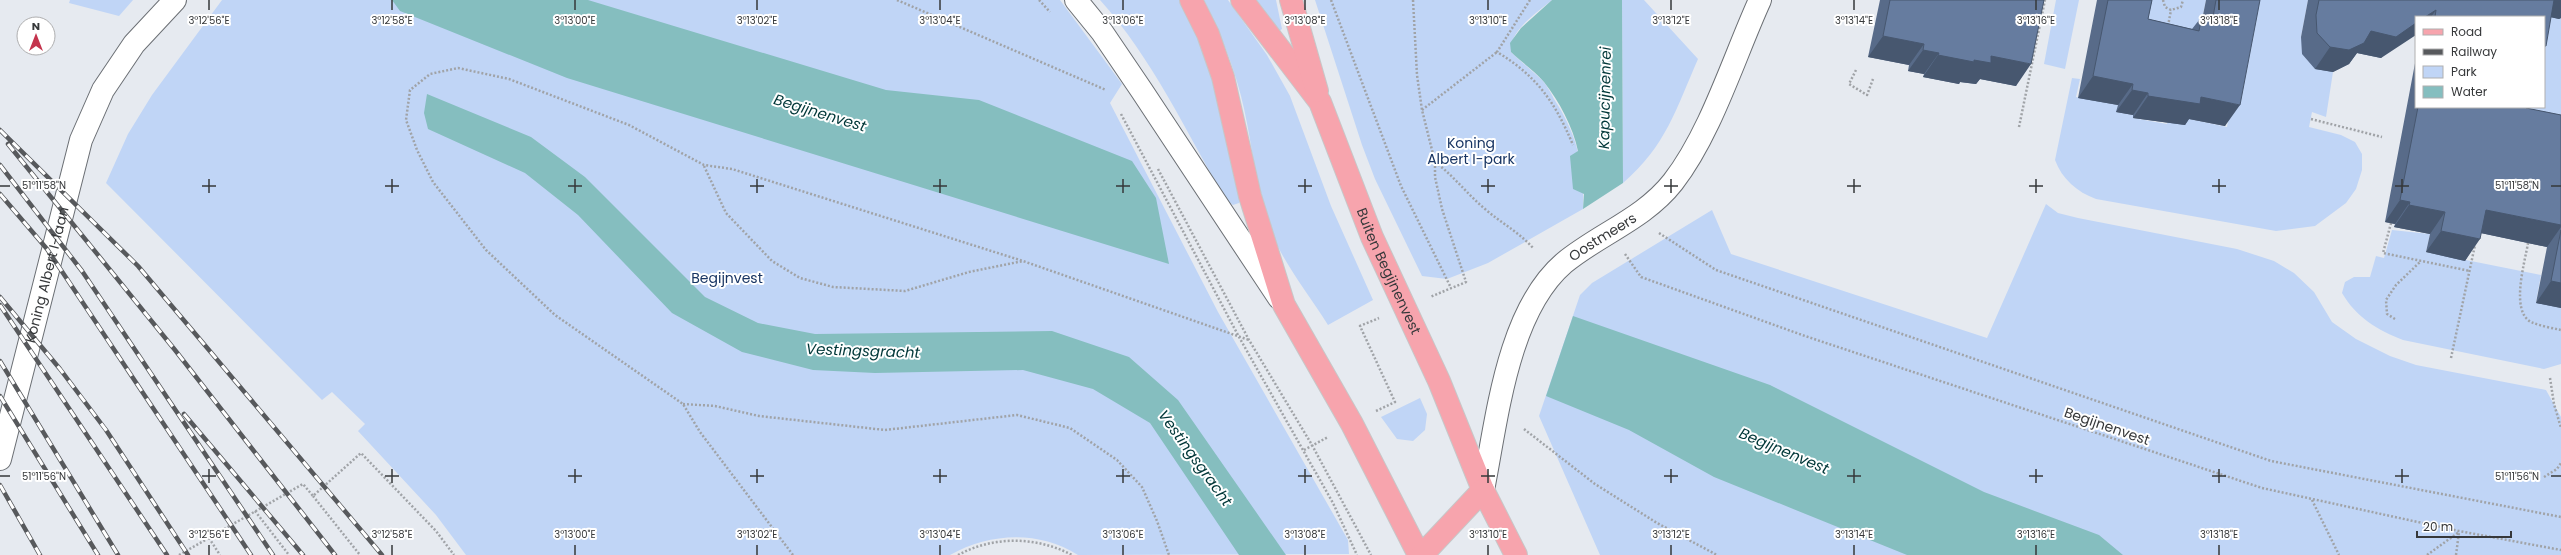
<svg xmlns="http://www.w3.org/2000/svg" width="2561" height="555" viewBox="0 0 2561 555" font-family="Poppins,sans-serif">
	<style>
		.green { fill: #c0d5f6 }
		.water { fill: #85bebf }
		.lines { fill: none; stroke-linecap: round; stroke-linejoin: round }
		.street-casing { stroke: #6b6f74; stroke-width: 24 }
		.secondary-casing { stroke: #6b6f74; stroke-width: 24 }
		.primary-casing { stroke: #c7c7c8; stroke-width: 24 }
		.path { stroke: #a0a3a7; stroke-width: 2.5; stroke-dasharray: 2 2; stroke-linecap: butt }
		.street { stroke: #fff; stroke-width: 22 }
		.secondary { stroke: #fff; stroke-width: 22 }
		.primary { stroke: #f7a4ad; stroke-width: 22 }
		.rail-casing { stroke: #57595c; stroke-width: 4.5 }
		.rail { stroke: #fff; stroke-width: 3; stroke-dasharray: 9; stroke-linecap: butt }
		.wall { fill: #586b89 }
		.shaded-wall { fill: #47576f }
		.building { fill: #667c9f; stroke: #47576f }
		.ticks { fill: none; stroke: #36383a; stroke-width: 1.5 }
		.labels { text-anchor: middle; stroke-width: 4; stroke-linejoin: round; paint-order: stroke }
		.park-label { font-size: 14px; fill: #183563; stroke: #fff }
		.street-label { font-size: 14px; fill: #36383a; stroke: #fff }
		.water-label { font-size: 15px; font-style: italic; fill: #003738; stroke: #fff }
		.ticks-label { font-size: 10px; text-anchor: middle; fill: #36383a; stroke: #fff; stroke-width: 4; stroke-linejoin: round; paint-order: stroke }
	</style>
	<rect width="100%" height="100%" fill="#e6eaf0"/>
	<path class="green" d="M70 0H133L119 16 69 3Z
		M222 0H1060L1122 84 1110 103 1218 312 1348 540 1349 554 1078 555C1038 530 990 533 950 555H466L436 515 358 431 365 424 332 392 322 400 106 183 128 134 152 95Z
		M1100 0H1181L1208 59 1241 200 1239 203 1233 205 1225 199C1186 131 1152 58 1100 0Z
		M1204 0H1228L1267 55 1290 96 1331 206 1373 300 1328 325C1305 288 1276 255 1264 212 1254 174 1251 135 1241 96 1233 64 1219 30 1204 0Z
		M1255 0H1276L1282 29 1279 31Z
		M1315 0H1552C1537 13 1509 30 1511 52 1521 62 1533 71 1543 81 1547 86 1551 93 1554 99 1577 134 1585 167 1583 209L1488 263 1447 279 1422 276 1375 179 1362 145Z
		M1622 0H1644L1698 59C1676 109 1666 146 1623 183Z
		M2056 0H2079L2065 69 2044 64Z
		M2141 0H2206L2198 39 2153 45Z
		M2260 0H2308L2301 37 2333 72 2326 117 2312 112 2309 127 2341 135 2355 142 2362 154V170L2356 189 2346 203 2315 226 2276 231 2096 199C2077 192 2062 179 2055 160L2072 78 2080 79 2076 97 2118 105 2117 112 2133 115V118L2167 124 2168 121 2185 118 2227 127 2243 32Z
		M2520 4 2559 19 2561 18V139L2476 107H2544V17Z
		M2046 204 2058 213 2078 218 2237 249 2274 261 2294 273 2314 292 2332 322 2356 339 2390 356 2416 365 2546 390 2561 417V555H1600L1539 416 1580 295 1592 283 1712 210 1731 254 1987 338Z
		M2392 230 2430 234 2426 252 2541 275 2536 302 2561 308V364L2544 369 2403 340C2377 330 2356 317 2342 293L2345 282 2354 277H2370L2376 256 2384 258Z
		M1420 398 1427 414 1425 430 1413 441 1397 439 1381 417Z"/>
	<path class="water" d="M392 0H588L886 90 979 100 1132 161 1156 198 1169 264 567 78 400 11Z
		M1552 0H1622L1623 183 1583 209 1584 194 1573 189 1570 156 1578 151C1573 127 1559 101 1544 82 1535 71 1521 62 1511 52L1510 43 1521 28Z
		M427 94 531 137 585 177 705 297 758 323 815 334 1052 331 1129 357 1178 400 1286 555H1239L1150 423 1093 389 1023 370 875 373 813 370 742 352 672 313 578 215 525 173 428 129 424 113Z
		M1573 316 1770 385 1984 492 2099 535 2123 555H1907L1714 477 1629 430 1546 396Z"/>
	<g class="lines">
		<g class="street-casing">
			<g id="street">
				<path id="s1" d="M1483 490C1497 420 1507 312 1564 263 1599 234 1644 219 1673 182 1711 133 1734 57 1760 0"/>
			</g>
		</g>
		<g class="secondary-casing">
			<g id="secondary">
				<path d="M1076 0 1102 32 1142 91 1279 298"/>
				<path id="s2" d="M0 459 81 140 103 90 134 44 175 0"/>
			</g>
		</g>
		<g class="primary-casing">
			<g id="primary">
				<path d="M1191 0 1208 34 1223 77 1250 196 1284 305 1352 424 1419 555"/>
				<path id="s3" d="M1242 0 1320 102 1372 237 1439 381 1483 490 1516 555"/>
				<path d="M1291 0 1317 91"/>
				<path d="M1422 555 1483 490"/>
			</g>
		</g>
		<path class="path" d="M897 0 1106 90
			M1039 0 1050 12
			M1331 0 1401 186 1451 288
			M1413 0 1417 75 1422 110 1435 162V177L1442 209 1466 282 1430 297
			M1530 0 1497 52C1537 76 1555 102 1573 145
			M2163 0 2165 7 2171 10 2181 7 2183 0
			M2168 26 2171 10
			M1856 70 1849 84 1867 95 1873 79
			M1422 110 1497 52
			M1121 114 1239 337 1333 503 1357 555
			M2311 119 2382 137
			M2019 127 2045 0
			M1435 162C1454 176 1467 194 1485 209 1501 223 1519 232 1533 248
			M704 166 726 213 772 261 800 278 833 287 905 291 969 272 1023 261
			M1158 169 1249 340 1312 445 1371 555
			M2391 223 2383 253 2470 271
			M1659 233 1716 270 2271 461 2561 517
			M2528 243C2525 262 2510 311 2531 322 2540 326 2552 328 2561 330
			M1625 254 1641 277 1805 336 2262 488 2459 531 2561 550
			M2395 319 2387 314 2386 300 2396 285 2421 261
			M2451 358 2475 245
			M2550 378 2554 404 2561 428
			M683 404 715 406 759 416 885 430 1017 415 1070 428 1117 460 1142 487 1157 521 1169 555
			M1376 411 1395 402 1360 326 1379 318
			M1524 429 1595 484 1657 523 1717 555
			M1304 450 1328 437
			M2544 477 2557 469 2561 463
			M313 496 360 555
			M2312 500 2339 555
			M255 511 289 555
			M209 538 220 555
			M179 555 303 484 313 496 361 453 436 531 454 555
			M793 555 700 432 683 404 555 315 486 250 433 182 417 150 406 120 410 90 430 74 458 68 509 79 629 125 704 165 732 169 1023 261 1249 340
			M958 555C993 536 1036 536 1072 555
			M2427 555 2459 532
			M2456 555 2459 532"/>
		<use href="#street" class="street"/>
		<use href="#secondary" class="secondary"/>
		<use href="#primary" class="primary"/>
		<g class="rail-casing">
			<path id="rail" d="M0 130 138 266 382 555
				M8 144 175 350 335 555
				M0 165 82 271 273 555
				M0 194 47 249 251 555
				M0 297 60 369 106 430 188 555
				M0 305 167 555
				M0 361 118 555
				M0 396 98 555
				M184 414 303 555
				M0 485 40 555"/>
		</g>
		<use href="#rail" class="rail"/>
	</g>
	<path class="wall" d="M1880 0H2044L2016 86 1980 79 1976 84 1960 82 1959 84 1923 77 1924 74 1908 71 1909 65 1868 57Z
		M2097 0H2152L2148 19 2192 29 2203 15 2206 0H2260L2225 126 2189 119 2185 125 2133 118V115L2116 112 2118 105 2078 98Z
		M2308 0H2561V18L2559 19 2551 17H2416L2381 58 2357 53 2349 64 2333 72 2315 69 2302 54 2301 37Z
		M2416 58V107H2526V108L2561 115V308L2536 303 2547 247 2481 233 2465 261 2426 252 2430 234 2394 227 2395 224 2385 222Z"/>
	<path class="shaded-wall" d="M2551 0H2561V18L2559 19 2540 15Z
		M2436 10 2431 17H2425Z
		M2416 23V35L2381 58 2357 53 2349 64 2333 72 2315 69 2330 47 2371 31Z
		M1883 36 1924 44 1909 65 1868 57Z
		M1923 50 1939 53 1924 74 1908 71Z
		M1938 55 1974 60 1991 56 2031 64 2016 86 1980 79 1976 84 1960 82 1959 84 1923 77Z
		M2093 76 2133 84 2118 105 2078 98Z
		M2132 90 2148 93 2133 115 2116 112Z
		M2148 96 2201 97 2240 105 2225 126 2189 119 2185 125 2133 118Z
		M2400 200 2410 202 2395 224 2385 222Z
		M2409 205 2445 212 2430 234 2394 227Z
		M2486 210 2561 225V227L2547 247 2471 231Z
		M2441 231 2480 239 2465 261 2426 252Z
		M2551 281 2561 283V308L2536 303Z"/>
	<path class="building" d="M1890 0H2044L2031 64 1991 56V63L1974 60V62L1938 55 1939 53 1923 50 1924 44 1883 36Z
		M2108 0H2152L2148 19 2199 31 2202 15 2213 17 2216 0H2260L2240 105 2201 97 2200 104 2148 96V93L2132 90 2133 84 2093 76Z
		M2319 0H2554L2546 46H2544V17H2435L2436 10 2425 17H2416V23L2396 37 2371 31 2364 43 2349 50 2330 47 2317 33 2316 15Z
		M2418 107H2526V108L2561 115V225L2486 210 2480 239 2441 231 2445 212 2409 205 2410 202 2400 200Z
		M2561 230V283L2551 281Z"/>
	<path class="ticks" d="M209 0V10M392 0V10M575 0V10M757 0V10M940 0V10M1123 0V10M1305 0V10M1488 0V10M1671 0V10M1854 0V10M2036 0V10M2219 0V10M209 179V193M392 179V193M575 179V193M757 179V193M940 179V193M1123 179V193M1305 179V193M1488 179V193M1671 179V193M1854 179V193M2036 179V193M2219 179V193M2402 179V193M0 186H10M202 186H216M385 186H399M568 186H582M750 186H764M933 186H947M1116 186H1130M1298 186H1312M1481 186H1495M1664 186H1678M1847 186H1861M2029 186H2043M2212 186H2226M2395 186H2409M2551 186H2561M209 469V483M392 469V483M575 469V483M757 469V483M940 469V483M1123 469V483M1305 469V483M1488 469V483M1671 469V483M1854 469V483M2036 469V483M2219 469V483M2402 469V483M0 476H10M202 476H216M385 476H399M568 476H582M750 476H764M933 476H947M1116 476H1130M1298 476H1312M1481 476H1495M1664 476H1678M1847 476H1861M2029 476H2043M2212 476H2226M2395 476H2409M2551 476H2561M209 545V555M392 545V555M575 545V555M757 545V555M940 545V555M1123 545V555M1305 545V555M1488 545V555M1671 545V555M1854 545V555M2036 545V555M2219 545V555"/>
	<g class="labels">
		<g class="park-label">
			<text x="1471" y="148">Koning<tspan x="1471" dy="16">Albert I-park</tspan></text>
			<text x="727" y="283">Begijnvest</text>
		</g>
		<g class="street-label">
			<text dy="5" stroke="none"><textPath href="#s1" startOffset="292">Oostmeers</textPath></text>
			<text dy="5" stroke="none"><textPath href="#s3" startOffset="311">Buiten Begijnenvest</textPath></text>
			<text dy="5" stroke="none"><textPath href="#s2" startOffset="190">Koning Albert I-laan</textPath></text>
			<text transform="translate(2107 426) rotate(19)" y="5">Begijnenvest</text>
		</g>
		<g class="water-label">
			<text transform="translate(1605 98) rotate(-89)" y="5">Kapucijnenrei</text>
			<text transform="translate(820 113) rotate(17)" y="5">Begijnenvest</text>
			<text transform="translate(863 351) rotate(2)" y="5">Vestingsgracht</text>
			<text transform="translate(1784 451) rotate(23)" y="5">Begijnenvest</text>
			<text transform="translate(1195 458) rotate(54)" y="5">Vestingsgracht</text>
		</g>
	</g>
	<g class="ticks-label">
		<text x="209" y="24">3°12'56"E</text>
		<text x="392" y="24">3°12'58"E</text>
		<text x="575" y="24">3°13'00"E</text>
		<text x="757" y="24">3°13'02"E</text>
		<text x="940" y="24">3°13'04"E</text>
		<text x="1123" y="24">3°13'06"E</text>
		<text x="1305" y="24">3°13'08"E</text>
		<text x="1488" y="24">3°13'10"E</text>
		<text x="1671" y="24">3°13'12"E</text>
		<text x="1854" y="24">3°13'14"E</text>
		<text x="2036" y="24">3°13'16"E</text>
		<text x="2219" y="24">3°13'18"E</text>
		<text x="44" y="189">51°11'58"N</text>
		<text x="2517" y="189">51°11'58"N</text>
		<text x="44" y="480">51°11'56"N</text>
		<text x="2517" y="480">51°11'56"N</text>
		<text x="209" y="538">3°12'56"E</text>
		<text x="392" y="538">3°12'58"E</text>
		<text x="575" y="538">3°13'00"E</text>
		<text x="757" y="538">3°13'02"E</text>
		<text x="940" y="538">3°13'04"E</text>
		<text x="1123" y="538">3°13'06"E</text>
		<text x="1305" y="538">3°13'08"E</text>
		<text x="1488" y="538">3°13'10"E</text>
		<text x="1671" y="538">3°13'12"E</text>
		<text x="1854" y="538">3°13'14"E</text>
		<text x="2036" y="538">3°13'16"E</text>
		<text x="2219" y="538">3°13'18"E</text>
	</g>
	<rect x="2415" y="16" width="130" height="92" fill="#ffffff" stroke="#afafb0"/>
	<rect x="2423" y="29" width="20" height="6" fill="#f7a4ad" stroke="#afafb0"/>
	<text x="2451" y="36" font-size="12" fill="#36383a">Road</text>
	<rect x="2423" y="49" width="20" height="6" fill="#57595c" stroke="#afafb0"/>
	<text x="2451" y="56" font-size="12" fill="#36383a">Railway</text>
	<rect x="2423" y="66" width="20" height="12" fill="#c0d5f6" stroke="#afafb0"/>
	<text x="2451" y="76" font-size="12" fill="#36383a">Park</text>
	<rect x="2423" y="86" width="20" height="12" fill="#85bebf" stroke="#afafb0"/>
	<text x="2451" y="96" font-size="12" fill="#36383a">Water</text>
	<g transform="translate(36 36)"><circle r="19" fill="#ffffff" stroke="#afafb0"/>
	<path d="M0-3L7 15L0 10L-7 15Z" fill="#c4344d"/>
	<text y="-6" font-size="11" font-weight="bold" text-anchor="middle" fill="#36383a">N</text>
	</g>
	<path d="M2417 531v6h94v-6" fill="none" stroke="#36383a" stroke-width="2"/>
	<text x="2423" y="531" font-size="12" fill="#36383a" stroke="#ffffff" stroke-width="3" paint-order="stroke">20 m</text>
</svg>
